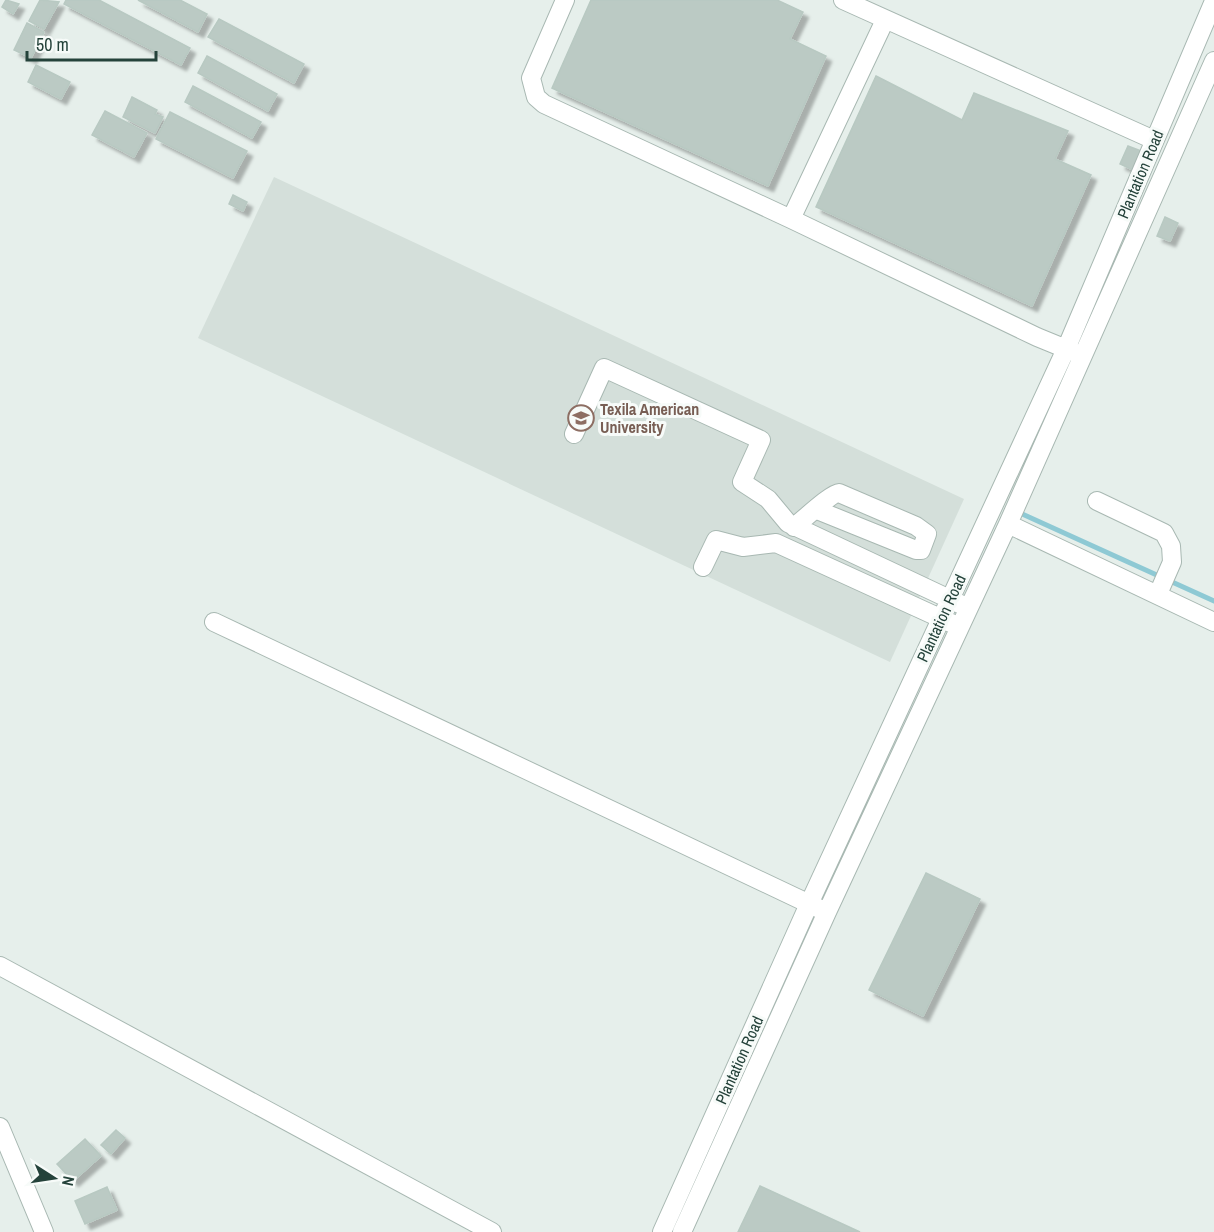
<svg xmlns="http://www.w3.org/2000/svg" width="1214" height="1232" viewBox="0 0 1214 1232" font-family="'Archivo Narrow',sans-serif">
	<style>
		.built { fill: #d4dfda }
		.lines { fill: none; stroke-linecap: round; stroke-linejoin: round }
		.stream { stroke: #8ec9d4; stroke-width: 5 }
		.building { fill: #bbcac4; stroke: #b8c9c2; stroke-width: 1.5; filter: url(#shadow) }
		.minor-casing { stroke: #a8b8b2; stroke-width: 20 }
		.minor { stroke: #fff; stroke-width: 18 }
		.labels { text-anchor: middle; stroke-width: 6; stroke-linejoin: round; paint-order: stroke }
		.street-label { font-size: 16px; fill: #24423a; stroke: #f7fbf9 }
		.education-label { font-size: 16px; font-weight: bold; fill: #785e54; stroke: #f7fbf9; text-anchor: start }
	</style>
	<defs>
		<filter id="shadow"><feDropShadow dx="5.5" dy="5.5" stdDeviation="1.5" flood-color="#0004"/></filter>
	</defs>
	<rect width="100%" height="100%" fill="#e6efeb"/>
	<path class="built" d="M274 177 964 499 890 662 198 338Z"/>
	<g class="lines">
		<path class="stream" d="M1020 513 1214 601"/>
	</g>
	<path class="building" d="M6 0 19 4 13 14 2 7Z
		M40 0 59 2 44 29 29 21Z
		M66 0H99L190 48 181 65 64 4Z
		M138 0H180L207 14 198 32Z
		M591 0H777L803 12 790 39 826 56 768 186 552 88Z
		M219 19 304 64 294 83 208 37Z
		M27 23 44 32 31 58 14 50Z
		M207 56 277 94 268 111 198 73Z
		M36 65 70 82 61 99 28 82Z
		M876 76 962 120 974 93 1068 131 1055 159 1091 175 1032 306 816 207Z
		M193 86 261 122 252 138 185 102Z
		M132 97 157 110 155 114 163 117 155 133 123 117Z
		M105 111 147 133 134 157 92 135Z
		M170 112 247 151 233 178 156 139Z
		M1128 146 1141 151 1133 170 1120 164Z
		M233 195 247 202 243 211 229 204Z
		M1165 217 1178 223 1170 241 1157 236Z
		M926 873 980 899 923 1016 869 990Z
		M116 1130 125 1138 111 1154 101 1145Z
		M85 1139 101 1156 73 1181 57 1164Z
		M760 1186 860 1232H738Z
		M107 1187 117 1210 85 1224 75 1201Z"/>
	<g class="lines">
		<g class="minor-casing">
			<path id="minor" d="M565 0 531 78 536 97 544 104 791 219 1037 337 1076 353
				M843 0 1154 140
				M791 219 885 20
				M574 434 604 368 761 440 742 482 768 499 788 523 960 604
				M1097 501 1164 533 1171 546 1172 562 1158 594
				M1008 524 1214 622
				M794 527C803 520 832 493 839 493L916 526 927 534 921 550H916L817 510
				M703 567 716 540 743 547 776 543 951 623
				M214 622 820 909
				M0 966 492 1232
				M0 1127 44 1232
				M662 1232 809 904 1066 349 1214 1
				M682 1232 827 912 1008 524 1214 61"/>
		</g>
		<use href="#minor" class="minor"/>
	</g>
	<defs>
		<g id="university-ring" transform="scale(1.35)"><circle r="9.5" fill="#f7fbf9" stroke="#8d6e63" stroke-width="1.5"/><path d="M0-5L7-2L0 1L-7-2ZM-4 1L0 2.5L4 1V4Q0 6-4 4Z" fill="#8d6e63"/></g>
	</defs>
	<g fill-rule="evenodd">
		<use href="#university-ring" x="581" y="418"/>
	</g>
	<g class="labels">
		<g class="street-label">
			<text transform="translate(1140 174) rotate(-67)" y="6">Plantation Road</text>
			<text transform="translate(941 618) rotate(-65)" y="6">Plantation Road</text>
			<text transform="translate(739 1060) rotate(-66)" y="6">Plantation Road</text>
		</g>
		<g class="education-label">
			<text x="600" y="415">Texila American<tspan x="600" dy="18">University</tspan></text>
		</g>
	</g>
	<g transform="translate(54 1178) rotate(102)" stroke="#f7fbf9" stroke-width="4.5" paint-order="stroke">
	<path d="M0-4.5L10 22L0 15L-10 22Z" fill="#24423a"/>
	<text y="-9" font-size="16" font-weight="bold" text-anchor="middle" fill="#24423a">N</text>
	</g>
	<path d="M27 51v9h129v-9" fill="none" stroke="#24423a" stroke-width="3"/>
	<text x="36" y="51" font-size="18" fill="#24423a" stroke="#f7fbf9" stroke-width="4.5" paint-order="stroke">50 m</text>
</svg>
